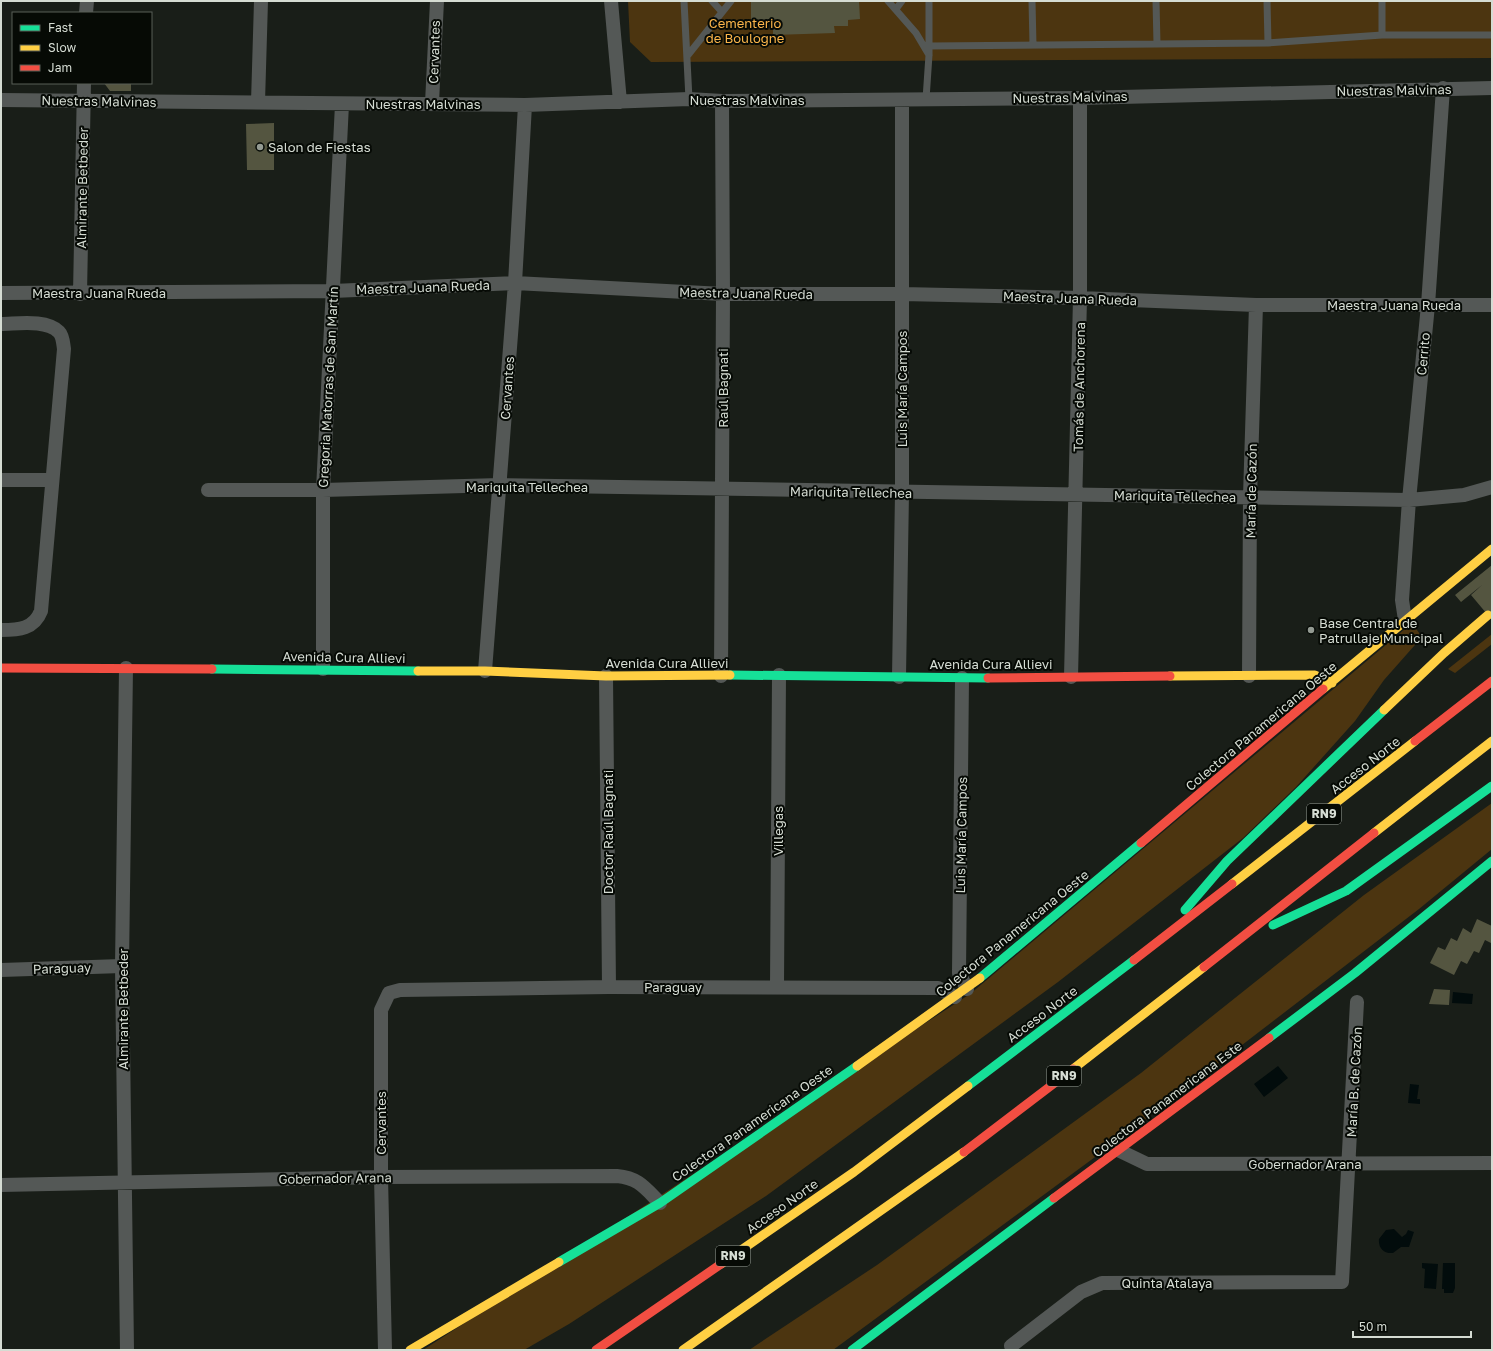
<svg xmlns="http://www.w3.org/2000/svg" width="1493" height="1351" viewBox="0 0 1493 1351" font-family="'Golos Text',sans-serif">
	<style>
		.green { fill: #4c3510 }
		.water { fill: #020c0c }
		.building { fill: #545540 }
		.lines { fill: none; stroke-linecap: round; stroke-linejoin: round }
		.lane { stroke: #545856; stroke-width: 7 }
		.street { stroke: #545856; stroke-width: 14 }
		.fast { stroke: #16e098; stroke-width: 9 }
		.slow { stroke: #ffcf43; stroke-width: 9 }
		.jam { stroke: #f24e42; stroke-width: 9 }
		.poi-dot { fill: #939a92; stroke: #060a05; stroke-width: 1.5 }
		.labels { text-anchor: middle; stroke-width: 4; stroke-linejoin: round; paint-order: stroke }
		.shield { fill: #060a05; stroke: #979d95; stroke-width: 1 }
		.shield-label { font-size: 12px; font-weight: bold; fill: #d5dcd3 }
		.park-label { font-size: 13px; fill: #fcb64b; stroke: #060a05 }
		.street-label { font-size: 13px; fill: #d5dcd3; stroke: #060a05 }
		.poi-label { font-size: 13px; fill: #d5dcd3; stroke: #060a05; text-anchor: start }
	</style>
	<rect width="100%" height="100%" fill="#191e18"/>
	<path class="green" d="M628 1H1492V58L651 62 630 42Z
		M1412 623 1422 637 1384 680 1355 721 1296 787 1243 838 1058 982 766 1196 569 1324 524 1350H423L970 994Z
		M1492 634V644L1455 673 1448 669Z
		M1492 803V849L1419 909 1125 1135 833 1350H749L877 1265 1141 1073 1364 895Z"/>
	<path class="water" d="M1453 992 1473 994 1472 1004 1452 1003Z
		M1278 1066 1288 1078 1264 1097 1254 1084Z
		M1410 1084 1419 1085 1417 1099H1420V1104L1408 1103Z
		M1394 1229 1402 1237 1406 1234 1408 1230 1414 1232 1409 1247H1401L1393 1253C1384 1254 1378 1248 1379 1239L1386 1230Z
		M1422 1263 1438 1264 1436 1289 1424 1288 1425 1269 1422 1268Z
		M1443 1263H1455V1288L1453 1293H1444V1289H1442Z"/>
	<path class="building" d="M751 1H859L860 19 848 20V26H834L835 33 773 35V29H757V24H751Z
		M104 83H131V91H110Z
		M274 123V170H247L246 124Z
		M1492 565V620L1471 595 1482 585 1461 602 1455 595Z
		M1477 919 1492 926 1491 943 1485 940 1479 953 1474 951 1467 964 1461 961 1454 975 1430 963 1438 947 1445 950 1451 938 1457 941 1463 928 1471 933Z
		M1434 989 1450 990 1449 1005 1429 1004Z"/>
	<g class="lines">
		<path class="lane" d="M684 1 689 99
			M712 1 722 12
			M888 1 916 33 929 55
			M1032 1 1033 45
			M1156 1 1157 44
			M1267 1 1268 43
			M1382 1V35
			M896 9 902 1
			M929 46 1268 43 1382 35H1492
			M688 55 731 1
			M926 99 929 55V1"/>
		<path class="street" d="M611 1 620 102
			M86 13 87 1
			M1 100 525 105 689 99 722 101 1080 98 1492 88
			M258 102 261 1
			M432 103 437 1
			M1 293 333 291 515 283 723 294H902L1080 298 1256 305H1492
			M80 294 84 83
			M1 324C17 324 46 319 59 332 63 336 63 343 64 349L41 611C34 629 19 630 1 630
			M1 480H51
			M208 490H323L500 485 1409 500 1464 495 1492 487
			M1405 620 1402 600 1409 500 1428 305 1443 88
			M126 668 122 966 127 1350
			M323 669V490L342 104
			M485 671 515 283 525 105
			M606 676 609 987
			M721 676 723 294 722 101
			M1249 676 1250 496 1256 305
			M899 677 902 493V100
			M1071 677 1080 298V98
			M962 678 959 973 967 989
			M1 970 122 966
			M777 987 779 675
			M1120 1151 1147 1164 1492 1163
			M1 1185 381 1177 617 1176C639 1178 645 1188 660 1203
			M1011 1346 1081 1292 1102 1283 1342 1282 1357 1002
			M385 1350 381 1177V1010L389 993 400 990 609 987 938 988 955 997"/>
		<path class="fast" d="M212 669 418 671
			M730 675 988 678
			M1185 910 1227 861 1384 710
			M1273 925 1346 891 1492 786
			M980 978 1141 843
			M1269 1038 1355 973 1492 861
			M968 1086 1134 960
			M559 1262 660 1203 857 1066
			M852 1350 1054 1198"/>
		<path class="slow" d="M418 671H485L606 676 730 675
			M1170 676 1315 675 1332 683
			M1323 689 1492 549
			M1384 710 1444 653 1488 615
			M1374 833 1492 741
			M1232 884 1415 741
			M857 1066 980 978
			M1073 1069 1204 967
			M721 1264 854 1172 968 1086
			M410 1350 559 1262
			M683 1350 964 1152"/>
		<path class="jam" d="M1 668 212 669
			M988 678 1170 676
			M1415 741 1492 681
			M1141 843 1323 689
			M1134 960 1232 884
			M1204 967 1374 833
			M964 1152 1073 1069
			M1054 1198 1269 1038
			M596 1350 721 1264"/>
	</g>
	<g class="poi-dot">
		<circle cx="260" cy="147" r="4"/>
		<circle cx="1311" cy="630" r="4"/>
	</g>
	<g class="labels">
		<g class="shield">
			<rect x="1307" y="804" width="34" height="20" rx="3"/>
			<rect x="1047" y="1066" width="34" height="20" rx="3"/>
			<rect x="716" y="1246" width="34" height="20" rx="3"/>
		</g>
		<g class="shield-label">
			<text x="1324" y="818">RN9</text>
			<text x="1064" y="1080">RN9</text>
			<text x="733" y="1260">RN9</text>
		</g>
		<g class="park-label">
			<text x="745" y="28">Cementerio<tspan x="745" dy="15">de Boulogne</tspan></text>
		</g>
		<g class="street-label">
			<text transform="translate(434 52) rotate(-88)" y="5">Cervantes</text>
			<text transform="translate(1394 90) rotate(-1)" y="5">Nuestras Malvinas</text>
			<text transform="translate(1070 97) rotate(-1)" y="5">Nuestras Malvinas</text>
			<text x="747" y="105">Nuestras Malvinas</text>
			<text transform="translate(99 101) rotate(1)" y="5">Nuestras Malvinas</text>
			<text x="423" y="109">Nuestras Malvinas</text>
			<text transform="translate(82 188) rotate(-89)" y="5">Almirante Betbeder</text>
			<text transform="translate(423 287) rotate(-2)" y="5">Maestra Juana Rueda</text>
			<text x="99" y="298">Maestra Juana Rueda</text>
			<text transform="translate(746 293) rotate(1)" y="5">Maestra Juana Rueda</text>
			<text transform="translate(1070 298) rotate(2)" y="5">Maestra Juana Rueda</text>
			<text x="1394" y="310">Maestra Juana Rueda</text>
			<text transform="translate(1423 354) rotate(-85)" y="5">Cerrito</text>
			<text transform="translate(328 387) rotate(-87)" y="5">Gregoria Matorras de San Martín</text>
			<text transform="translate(1079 387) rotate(-89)" y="5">Tomás de Anchorena</text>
			<text transform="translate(507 388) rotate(-86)" y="5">Cervantes</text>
			<text transform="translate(723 388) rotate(-90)" y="5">Raúl Bagnati</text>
			<text transform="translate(902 389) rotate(-90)" y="5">Luis María Campos</text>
			<text x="527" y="492">Mariquita Tellechea</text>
			<text transform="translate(1251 491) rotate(-89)" y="5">María de Cazón</text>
			<text transform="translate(851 492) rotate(1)" y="5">Mariquita Tellechea</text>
			<text transform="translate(1175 496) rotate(1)" y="5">Mariquita Tellechea</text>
			<text transform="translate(344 657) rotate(1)" y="5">Avenida Cura Allievi</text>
			<text x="667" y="668">Avenida Cura Allievi</text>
			<text x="991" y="669">Avenida Cura Allievi</text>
			<text transform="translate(1261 726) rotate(-40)" y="5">Colectora Panamericana Oeste</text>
			<text transform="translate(1365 765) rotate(-38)" y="5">Acceso Norte</text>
			<text transform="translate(778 831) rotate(-90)" y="5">Villegas</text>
			<text transform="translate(608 832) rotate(-90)" y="5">Doctor Raúl Bagnati</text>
			<text transform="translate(961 835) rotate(-89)" y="5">Luis María Campos</text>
			<text transform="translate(1012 933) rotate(-39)" y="5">Colectora Panamericana Oeste</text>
			<text transform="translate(62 968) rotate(-2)" y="5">Paraguay</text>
			<text x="673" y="992">Paraguay</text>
			<text transform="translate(123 1009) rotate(-90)" y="5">Almirante Betbeder</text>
			<text transform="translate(1042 1014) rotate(-37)" y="5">Acceso Norte</text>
			<text transform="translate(1354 1082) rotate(-87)" y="5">María B. de Cazón</text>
			<text transform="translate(1167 1099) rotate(-37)" y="5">Colectora Panamericana Este</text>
			<text transform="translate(381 1123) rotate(-90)" y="5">Cervantes</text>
			<text transform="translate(752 1123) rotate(-35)" y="5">Colectora Panamericana Oeste</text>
			<text x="1305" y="1169">Gobernador Arana</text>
			<text transform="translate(335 1178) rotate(-1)" y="5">Gobernador Arana</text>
			<text transform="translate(782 1206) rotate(-35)" y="5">Acceso Norte</text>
			<text x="1167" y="1288">Quinta Atalaya</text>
		</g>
		<g class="poi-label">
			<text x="268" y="152">Salon de Fiestas</text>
			<text x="1319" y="628">Base Central de<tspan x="1319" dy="15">Patrullaje Municipal</tspan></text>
		</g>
	</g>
	<rect width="1493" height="1351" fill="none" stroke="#d5dcd3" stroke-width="4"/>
	<rect x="12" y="12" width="140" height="72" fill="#060a05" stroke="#595e57"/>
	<rect x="20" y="25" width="20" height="6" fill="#16e098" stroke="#595e57"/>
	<text x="48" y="32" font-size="12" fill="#d5dcd3">Fast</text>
	<rect x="20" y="45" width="20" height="6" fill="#ffcf43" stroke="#595e57"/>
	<text x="48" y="52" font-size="12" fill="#d5dcd3">Slow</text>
	<rect x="20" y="65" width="20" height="6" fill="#f24e42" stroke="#595e57"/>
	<text x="48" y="72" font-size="12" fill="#d5dcd3">Jam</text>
	<path d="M1353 1331v6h118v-6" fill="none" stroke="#d5dcd3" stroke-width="2"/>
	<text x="1359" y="1331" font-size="12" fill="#d5dcd3" stroke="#060a05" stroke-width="3" paint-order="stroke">50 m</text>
</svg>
